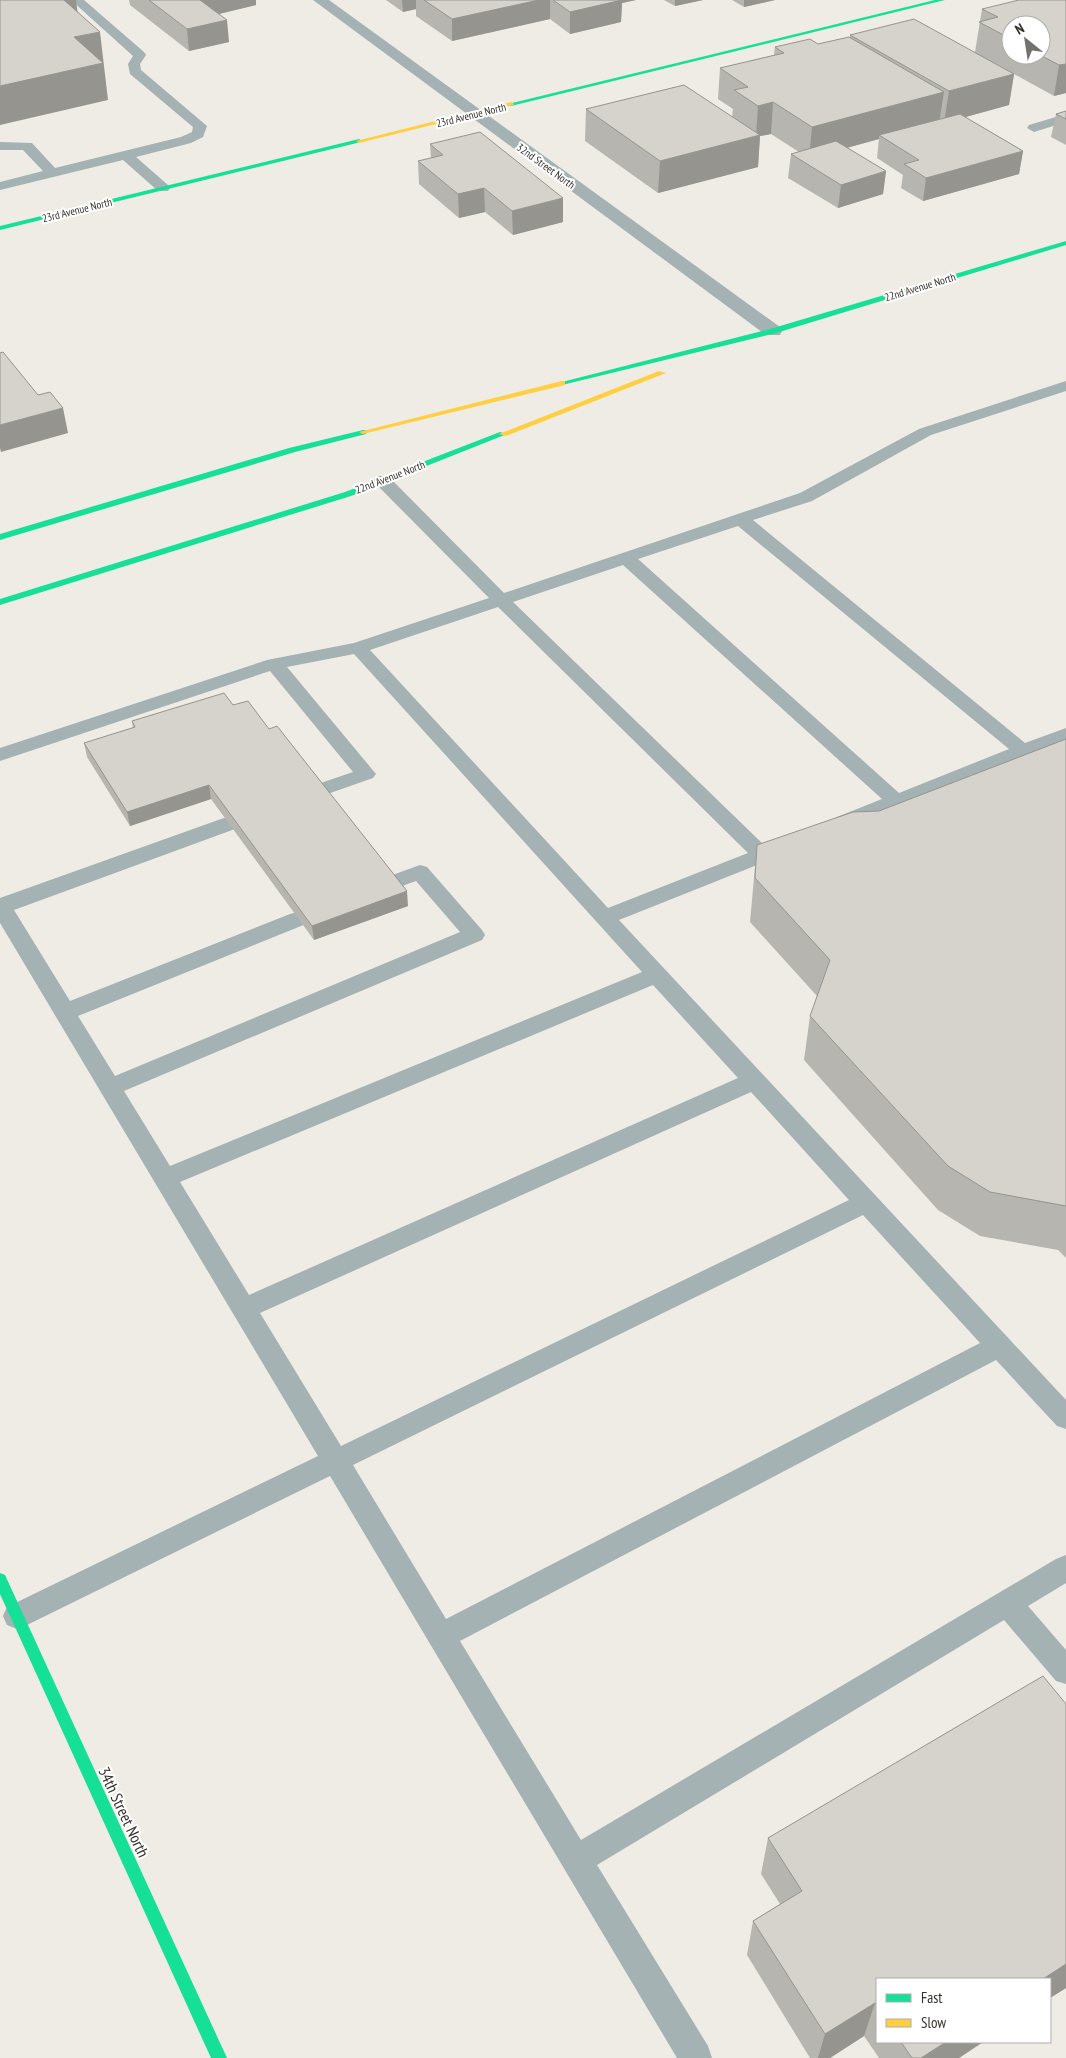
<svg xmlns="http://www.w3.org/2000/svg" width="1066" height="2058" viewBox="0 0 1066 2058" font-family="'PT Sans Narrow',sans-serif">
	<style>
		.lines { fill: none; stroke-linecap: round; stroke-linejoin: round }
		.lane { fill: #a4b2b3; fill-rule: evenodd }
		.street { fill: #a4b2b3; fill-rule: evenodd }
		.fast { fill: #16e098; fill-rule: evenodd }
		.slow { fill: #ffcf43; fill-rule: evenodd }
		.wall { fill: #b7b5af; fill-rule: evenodd }
		.shaded-wall { fill: #95948f }
		.building { fill: #d5d3cc; stroke: #95948f }
		.labels { text-anchor: middle; stroke-width: 4; stroke-linejoin: round; paint-order: stroke }
		.far-street-label { font-size: 11px; fill: #33312b; stroke: #fff }
		.near-street-label { font-size: 16px; fill: #33312b; stroke: #fff }
	</style>
	<rect width="100%" height="100%" fill="#eeece4"/>
	<g class="lines">
		<path class="lane" d="M71 0H84L144 52 146 55 140 64 141 70 207 126 203 137 191 143 136 157 168 185 170 188 168 191H158L123 160 0 190V182L43 171 23 150H0V142L32 143 55 168 181 137 192 132 193 127 130 74 128 64 133 56Z
			M1066 114V122L1034 132 1027 128 1029 125Z
			M1066 381V391L931 435 812 501 753 520 1025 743 1066 728V741L844 829 837 827 834 822 837 817 882 799 623 565 513 602 765 846 775 843 782 845 785 850 782 855 619 920 1066 1400V1429L1057 1426 996 1360 460 1641 581 1840 1056 1559 1066 1555V1583L1028 1606 1066 1650V1684L1056 1681 1004 1620 597 1865 708 2046 712 2058H677L330 1476 27 1625 17 1629 7 1625 3 1616 7 1607 318 1456 0 923V898L221 819 228 817 235 819 238 824 235 829 14 910 70 1001 290 914 298 912 306 914 309 919 306 924 78 1016 115 1076 460 932 416 881 391 890 384 888 380 883 384 878 420 865 427 867 482 930 485 935 482 940 124 1091 170 1166 642 972 354 654 287 667 376 774 373 778 319 797 312 796 309 791 312 786 353 772 270 671 0 761V748L267 660 354 643 489 598 376 484 374 480 376 476H388L504 593 800 493 919 429ZM738 526 1009 749 899 793 638 559ZM498 607 748 853 608 908 370 650ZM653 985 738 1078 249 1295 180 1182ZM751 1092 849 1200 341 1446 260 1313ZM863 1215 980 1343 446 1619 353 1465Z"/>
		<path class="street" d="M313 0H329L780 327 782 331 780 335H766Z"/>
		<path class="fast" d="M935 0H945L511 106 508 104Z
			M359 139 362 141 361 142 0 230V226Z
			M1066 241V245L776 333 562 385 558 383 770 329Z
			M363 430H366V434L295 452 0 540V534L289 448Z
			M500 432 507 434 351 496 0 605V599L345 492Z
			M0 1573 5 1575 227 2058H211L0 1594Z"/>
		<path class="slow" d="M511 102 514 104 513 105 359 143 356 141Z
			M659 371 666 373 506 436 499 434Z
			M562 381H565V385L363 434 359 432Z"/>
	</g>
	<path class="wall" d="M129 0H256V5L219 14 229 42 189 51 130 5Z
		M386 0H636L622 3 621 22 570 34 550 19 452 41 416 16V9L403 12Z
		M664 0H703L675 6Z
		M732 0H775L744 7Z
		M1066 0V93L1054 96 1014 74 1009 105 965 117 1023 151 1019 174 923 201 901 188 903 175 877 158 879 139 847 148 886 171 883 194 838 208 788 178 791 154 799 152 771 134 760 136 758 167 658 193 585 141 586 109 732 117 733 109 718 99 720 68 774 55 775 47 818 44 850 37V35L975 52 982 9ZM1011 25 1041 55H1011Z
		M1066 111V145L1051 137 1056 114Z
		M430 144 563 222 513 235 485 212 459 218 419 184 418 161 431 158Z
		M233 705 269 729 408 906 314 940 211 799 130 826 87 757 84 743 133 728 132 721Z
		M1066 739V1258L1058 1250 980 1236 938 1210 804 1060 810 1016 817 996 750 922 757 845 879 811Z
		M1066 1704V1988L1050 1998 877 1979V2042H983L959 2058H879L864 2036 830 2058H810L747 1955 753 1921 780 1904 761 1874 768 1838Z"/>
	<path class="shaded-wall" d="M62 0H76L80 31Z
		M196 0H256V5L198 19Z
		M402 0H416V9L403 12Z
		M539 0H550V19L452 41V19Z
		M600 0H636L622 3 621 22 570 34V12Z
		M675 0H703L675 6Z
		M744 0H775L744 7Z
		M227 20 229 42 189 51 187 29Z
		M100 32 108 100 0 125V86L74 37Z
		M1066 64V93L1054 96 1059 65Z
		M1014 74 1009 105 944 123 949 91Z
		M944 92 939 123 879 135V139L809 158 812 127Z
		M773 102 771 134 760 136 758 167 658 193 660 161 756 136 758 106Z
		M1023 151 1019 174 923 201 926 178Z
		M886 171 883 194 838 208 841 185Z
		M484 188 485 212 459 218 458 194Z
		M563 198V222L513 235 512 211Z
		M63 408 68 433 1 452 0 448V425Z
		M209 785 211 799 130 826 127 812Z
		M407 891 408 906 314 940 312 926Z
		M1066 1964V1988L1050 1998V1979H1043Z
		M875 2003 864 2036 830 2058H818L825 2034Z
		M946 2042H983L959 2058H921Z"/>
	<path class="building" d="M0 0H64L100 32 74 37 103 63 0 86Z
		M149 0H200L227 20 187 29Z
		M424 0H539L452 19Z
		M553 0H622L570 12Z
		M1019 0H1066V64L1059 65 1040 55 1041 25H1011V39L979 22 998 17 982 9Z
		M914 19 1014 74 949 91 850 35Z
		M849 37 944 92 812 127 773 102 758 106 734 90 748 87 720 68 784 53 775 47 810 39 818 44Z
		M684 85 760 135 660 161 586 109Z
		M1066 111V119L1056 114Z
		M960 114 1023 151 926 178 904 164 919 160 879 135Z
		M480 132 563 198 512 211 484 188 458 194 418 161 443 155 430 144Z
		M836 141 886 171 841 185 791 154Z
		M3 352 38 395 50 392 63 408 0 425V353Z
		M224 693 233 705 248 701 269 729 277 726 407 891 312 926 209 785 127 812 84 743 135 727 132 721Z
		M1066 739V1206L990 1192 948 1166 810 1016 830 960 755 878 757 845 853 812 879 811Z
		M1043 1676 1066 1704V1964L1043 1979H877V2006L875 2003 825 2034 753 1921 802 1891 768 1838Z
		M901 2042H946L921 2058H912Z"/>
	<g class="labels">
		<g class="far-street-label">
			<text transform="translate(471 115) rotate(-14)" y="4">23rd Avenue North</text>
			<text transform="translate(546 166) rotate(36)" y="4">32nd Street North</text>
			<text transform="translate(77 210) rotate(-14)" y="4">23rd Avenue North</text>
			<text transform="translate(920 287) rotate(-17)" y="4">22nd Avenue North</text>
			<text transform="translate(390 477) rotate(-21)" y="4">22nd Avenue North</text>
		</g>
		<g class="near-street-label">
			<text transform="translate(124 1812) rotate(65)" y="6">34th Street North</text>
		</g>
	</g>
	<rect x="876" y="1978" width="175" height="65" fill="#ffffff" stroke="#adadaa"/>
	<rect x="886" y="1994" width="25" height="8" fill="#16e098" stroke="#adadaa"/>
	<text x="921" y="2003" font-size="15" fill="#33312b">Fast</text>
	<rect x="886" y="2019" width="25" height="8" fill="#ffcf43" stroke="#adadaa"/>
	<text x="921" y="2028" font-size="15" fill="#33312b">Slow</text>
	<g transform="translate(1026 40) rotate(330)"><circle r="24" fill="#ffffff" stroke="#adadaa"/>
	<path d="M0-4L9 19L0 12L-9 19Z" fill="#74726c"/>
	<text y="-8" font-size="14" font-weight="bold" text-anchor="middle" fill="#33312b">N</text>
	</g>
</svg>
